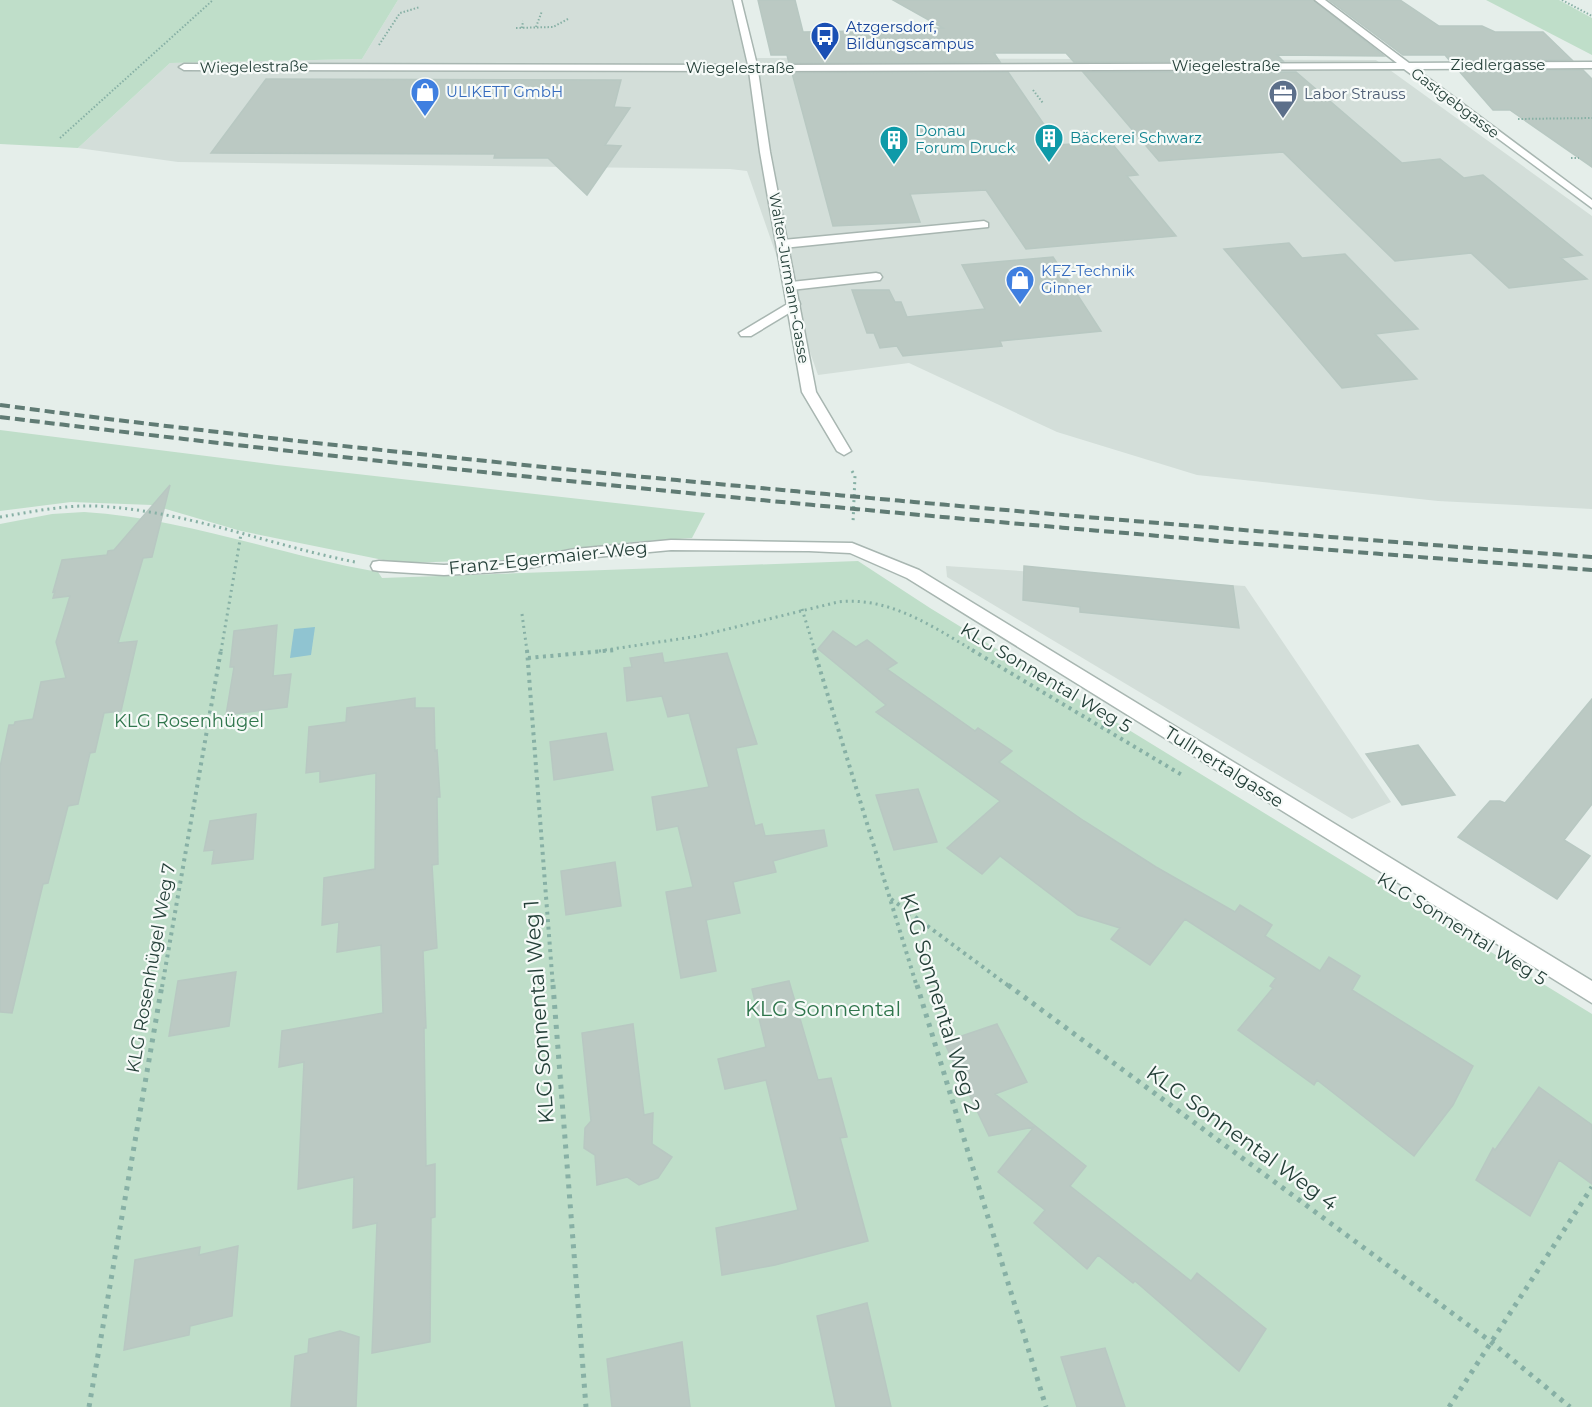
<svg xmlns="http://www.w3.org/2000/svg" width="1592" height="1407" viewBox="0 0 1592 1407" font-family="Montserrat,sans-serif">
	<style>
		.built { fill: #d3ded9 }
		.green { fill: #bfdec9 }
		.water { fill: #90c4d1 }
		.building { fill: #bbc9c3; stroke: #b8c8c2; stroke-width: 1.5 }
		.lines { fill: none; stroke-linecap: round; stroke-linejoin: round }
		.lane-casing { stroke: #a8b6b1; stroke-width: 3 }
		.street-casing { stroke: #a8b6b1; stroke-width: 3 }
		.path-far3 { stroke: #87b0a5; stroke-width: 2; stroke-dasharray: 1.5 2; stroke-linecap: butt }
		.path-far2 { stroke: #87b0a5; stroke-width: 3; stroke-dasharray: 2 4; stroke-linecap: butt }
		.path-far1 { stroke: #87b0a5; stroke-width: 4; stroke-dasharray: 3 4.5; stroke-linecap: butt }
		.path { stroke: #87b0a5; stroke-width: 5; stroke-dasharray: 4 6; stroke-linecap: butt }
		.lane { fill: #fff; fill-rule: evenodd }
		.street { fill: #fff; fill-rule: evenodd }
		.rail { stroke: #607b74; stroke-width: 4; stroke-dasharray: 10 5; stroke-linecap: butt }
		.labels { text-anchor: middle; stroke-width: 4.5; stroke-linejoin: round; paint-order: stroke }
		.far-transit-label { font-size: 15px; fill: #164399; stroke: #f6faf8; text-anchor: start }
		.far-street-label { font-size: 15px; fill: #254039; stroke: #f6faf8 }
		.far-shop-label { font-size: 15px; fill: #366cbe; stroke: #f6faf8; text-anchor: start }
		.far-service-label { font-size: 15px; fill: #4e5e75; stroke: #f6faf8; text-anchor: start }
		.far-culture-label { font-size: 15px; fill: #0d838f; stroke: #f6faf8; text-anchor: start }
		.street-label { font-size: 18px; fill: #254039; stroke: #f6faf8 }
		.park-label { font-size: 18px; fill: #30764d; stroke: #f6faf8 }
		.near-street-label { font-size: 21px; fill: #254039; stroke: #f6faf8 }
		.near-park-label { font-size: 21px; fill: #30764d; stroke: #f6faf8 }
	</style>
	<rect width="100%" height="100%" fill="#e5eeea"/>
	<path class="built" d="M398 0H741L755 58 1376 60 1592 216V509L1438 501 1197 475 1057 432 909 363 818 375 747 171 730 169 178 162 78 148 170 63 362 59Z
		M946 566 1245 586 1391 802 1352 819 947 577Z"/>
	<path class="green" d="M0 0H398L362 59 170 63 78 148 0 144Z
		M1486 0H1559L1592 18V55Z
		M0 430 277 465 705 513 692 538 632 542 503 560 398 563 241 531 152 505 71 502 0 511Z
		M84 512C184 518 279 555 378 572L382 578 858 561 930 608 1592 1014V1407H0V524L52 514Z"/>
	<path class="water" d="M315 627 311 655 290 658 294 629Z"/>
	<path class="building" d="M758 0H795L803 32 861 31V28H943L893 0H1313L1384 56 1277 55 1283 61 1074 62 1066 53H994L1000 62 789 63 787 55H771Z
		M1329 0H1400L1439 26H1482L1495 32H1543L1572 60 1450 61 1445 55H1403Z
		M1583 70 1592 79V167L1510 110H1493L1459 71Z
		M1008 72 1058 145 1110 141 1138 175 1127 176 1176 236 1026 249 986 190 910 194 920 222 833 226 792 73Z
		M1083 72H1296L1402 163 1440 159 1464 178 1483 175 1582 255 1561 258 1587 279 1509 288 1471 253 1395 261 1283 152 1159 161Z
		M266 79 621 80 614 107 630 108 605 145 621 146 587 195 548 158H494L495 154 211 153Z
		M1289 243 1302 258 1345 254 1418 329 1375 334 1417 379 1342 388 1224 249Z
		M1053 257 1101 331 1000 341 1002 346 903 356 897 346 880 348 874 333H867L852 290H889L895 302H901L907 317 985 309 962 265Z
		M170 485 152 557 143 558 118 643 137 641 121 711 104 713 95 752 90 753 78 804 68 806 48 883 43 884 12 1013 0 1012V767L9 725H14L15 722 33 719 41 682 66 678 56 642 70 596 53 598 55 591 53 592 62 560 107 555 108 551 114 550Z
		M1024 566 1233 586 1239 628 1080 612V607L1023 600Z
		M277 625 273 676 291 674 287 707 226 715 234 667H230L234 631Z
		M833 631 856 647 867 640 897 663 887 669 975 731 978 728 1012 751 999 762 1084 821 1156 867 1235 912 1240 905 1272 925 1265 936 1320 971 1329 957 1360 976 1352 990 1473 1066 1453 1105 1414 1156 1317 1080 1314 1085 1238 1030 1273 988 1270 986 1276 978 1185 919 1150 965 1111 939 1120 928 1078 915 1000 856 982 874 947 848 1000 801 876 712 886 705 818 649Z
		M662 653 664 663 727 653 757 744 736 748 755 826 762 824 765 836 824 830 827 846 773 861 776 872 733 882 740 913 706 920 716 971 681 978 666 892 693 887 678 826 657 830 652 797 709 787 689 713 668 717 662 696 627 701 624 668 632 667 630 658Z
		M415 698V708H434L435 751 437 750 440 797H437L438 864 432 865 437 948 423 951 426 1028H424L426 1166 435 1164V1217L431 1218 430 1342 372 1353 377 1223 353 1228 354 1177 298 1189 304 1062 279 1067 282 1031 383 1013 381 945 337 952 339 922 322 925 324 878 375 869 376 773 320 782V771L306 773 309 727 346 722 347 708Z
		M1592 699V804L1564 840 1590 856 1557 899 1458 837 1490 801H1500L1505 803Z
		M606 733 613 770 554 780 550 742Z
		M1418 745 1455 795 1402 805 1366 754Z
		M918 789 937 842 894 850 876 795Z
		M256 814 253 859 212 864 214 850 204 851 210 821Z
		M615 862 621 906 566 915 561 871Z
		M236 972 229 1026 169 1036 178 981Z
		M789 981 818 1080 831 1078 847 1137 840 1138 868 1241 775 1265 722 1275 716 1228 798 1210 766 1080 725 1089 718 1059 766 1047 752 989Z
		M633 1024 644 1115 653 1113 652 1144 672 1157 658 1178 639 1185 627 1177 597 1185 595 1155 584 1148 585 1128 591 1121 582 1033Z
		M997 1024 1027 1082 995 1094 1086 1166 1070 1186 1191 1281 1197 1273 1266 1329 1239 1371 1135 1281 1133 1283 1098 1255 1087 1269 1034 1223 1045 1210 998 1172 1034 1127 989 1136 944 1042Z
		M1539 1087 1592 1125V1184L1559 1160 1530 1216 1476 1180 1493 1148 1495 1150Z
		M238 1246 232 1316 190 1326 189 1335 124 1350 135 1260 200 1247 199 1255Z
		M867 1303 891 1407H836L817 1316Z
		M340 1331 359 1337 356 1407H291L295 1356 308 1353 309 1339Z
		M682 1342 690 1407H612L607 1359Z
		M1105 1348 1125 1407H1077L1061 1357Z"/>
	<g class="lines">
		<g class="lane-casing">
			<path id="lane" d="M984 221 988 223V227L783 248 777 244 783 240Z
				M876 273 880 274 882 277 880 280 791 290 785 286 791 282Z
				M794 300 799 301 800 304 799 307 751 336H741L739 333Z"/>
		</g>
		<g class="street-casing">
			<path id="street" d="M733 0H741L757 65 1397 63 1315 0H1325L1409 63 1592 62V68L1416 69 1592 200V208L1404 69 758 71 770 152 816 392 851 451 844 455 837 451 802 392 760 152 749 71 184 70 179 67 184 64 748 65Z
				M671 540 852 543 919 570 1592 981V1003L907 578 850 553 809 551 671 550 575 559 513 571 444 575 379 571 373 570 371 566 373 562 379 561 444 565 513 561 575 549Z"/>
		</g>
		<path class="path-far3" d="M1562 0 1592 16
			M536 27 542 11
			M516 28 553 27 568 19
			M522 28 523 21
			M379 45 400 13 420 7
			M1033 90 1043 103
			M1518 119 1592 118
			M60 138 213 0
			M1571 158H1579"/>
		<path class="path-far2" d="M852 471 855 476 853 523
			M0 517C31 512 63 505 95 506 184 510 269 545 355 562
			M802 609 815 651
			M522 614 527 651
			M221 651 241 534
			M599 651 699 636 838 602C888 596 932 626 974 651"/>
		<path class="path-far1" d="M527 650 553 987
			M814 650 917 987
			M972 650 1182 775
			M528 658 615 650
			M891 899 1010 987
			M162 987 221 650"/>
		<path class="path" d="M553 985 586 1407
			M917 985 1046 1407
			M1008 985 1490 1341 1570 1407
			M89 1407 162 985
			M1449 1407 1592 1187"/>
		<use href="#lane" class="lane"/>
		<use href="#street" class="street"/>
		<path class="rail" d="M0 405C194 431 388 451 583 471 919 504 1255 532 1592 557
			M0 417C529 482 1060 531 1592 570"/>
	</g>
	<defs>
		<g id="bus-pin" transform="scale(1.5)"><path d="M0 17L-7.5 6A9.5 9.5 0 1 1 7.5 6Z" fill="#1a4fb4" stroke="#f6faf8"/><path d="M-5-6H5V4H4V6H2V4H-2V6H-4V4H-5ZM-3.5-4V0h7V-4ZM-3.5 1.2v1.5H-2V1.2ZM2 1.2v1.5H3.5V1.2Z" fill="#fff"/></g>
		<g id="shop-pin" transform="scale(1.5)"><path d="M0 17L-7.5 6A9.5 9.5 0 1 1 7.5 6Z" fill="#3f7fe0" stroke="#f6faf8"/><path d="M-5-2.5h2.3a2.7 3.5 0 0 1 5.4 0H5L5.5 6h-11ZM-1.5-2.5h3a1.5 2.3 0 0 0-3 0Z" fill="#fff"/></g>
		<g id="office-pin" transform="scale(1.5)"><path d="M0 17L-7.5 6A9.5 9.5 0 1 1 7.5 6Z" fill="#5c6f8a" stroke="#f6faf8"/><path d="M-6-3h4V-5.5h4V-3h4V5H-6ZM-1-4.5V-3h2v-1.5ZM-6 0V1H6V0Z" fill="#fff"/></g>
		<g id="building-pin" transform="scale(1.5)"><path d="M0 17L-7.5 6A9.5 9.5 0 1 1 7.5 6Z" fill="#0f9aa8" stroke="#f6faf8"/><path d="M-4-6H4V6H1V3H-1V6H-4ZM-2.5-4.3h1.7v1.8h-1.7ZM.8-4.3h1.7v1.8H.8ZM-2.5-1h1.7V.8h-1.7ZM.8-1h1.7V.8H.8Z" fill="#fff"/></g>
	</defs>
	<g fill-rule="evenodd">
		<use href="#bus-pin" x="825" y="36"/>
		<use href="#shop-pin" x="425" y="92"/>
		<use href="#office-pin" x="1283" y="94"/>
		<use href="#building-pin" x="1049" y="138"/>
		<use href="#building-pin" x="894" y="140"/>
		<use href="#shop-pin" x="1020" y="280"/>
	</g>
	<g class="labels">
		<g class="far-transit-label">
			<text x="846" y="32">Atzgersdorf,<tspan x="846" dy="17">Bildungscampus</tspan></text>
		</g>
		<g class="far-street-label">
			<text x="1498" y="70">Ziedlergasse</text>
			<text x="1226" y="71">Wiegelestraße</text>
			<text transform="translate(254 67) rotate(-1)" y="5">Wiegelestraße</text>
			<text x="740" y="73">Wiegelestraße</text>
			<text transform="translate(1455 103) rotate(37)" y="5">Gastgebgasse</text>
			<text transform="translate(789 278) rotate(80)" y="5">Walter-Jurmann-Gasse</text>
		</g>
		<g class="far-shop-label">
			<text x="446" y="97">ULIKETT GmbH</text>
			<text x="1041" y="276">KFZ-Technik<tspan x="1041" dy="17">Ginner</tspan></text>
		</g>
		<g class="far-service-label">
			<text x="1304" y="99">Labor Strauss</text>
		</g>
		<g class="far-culture-label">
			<text x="915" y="136">Donau<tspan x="915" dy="17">Forum Druck</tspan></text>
			<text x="1070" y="143">Bäckerei Schwarz</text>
		</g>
		<g class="street-label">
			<text transform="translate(548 558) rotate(-6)" y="6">Franz-Egermaier-Weg</text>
			<text transform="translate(1046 678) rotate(31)" y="6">KLG Sonnental Weg 5</text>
			<text transform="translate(1224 767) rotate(32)" y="6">Tullnertalgasse</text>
			<text transform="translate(1462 929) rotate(32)" y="6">KLG Sonnental Weg 5</text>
			<text transform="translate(151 968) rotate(-80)" y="6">KLG Rosenhügel Weg 7</text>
		</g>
		<g class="park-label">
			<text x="189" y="727">KLG Rosenhügel</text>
		</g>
		<g class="near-street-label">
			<text transform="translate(940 1003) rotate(73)" y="7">KLG Sonnental Weg 2</text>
			<text transform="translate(539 1012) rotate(-94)" y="7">KLG Sonnental Weg 1</text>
			<text transform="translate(1242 1138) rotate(36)" y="7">KLG Sonnental Weg 4</text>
		</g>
		<g class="near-park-label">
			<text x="823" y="1016">KLG Sonnental</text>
		</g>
	</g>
</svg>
